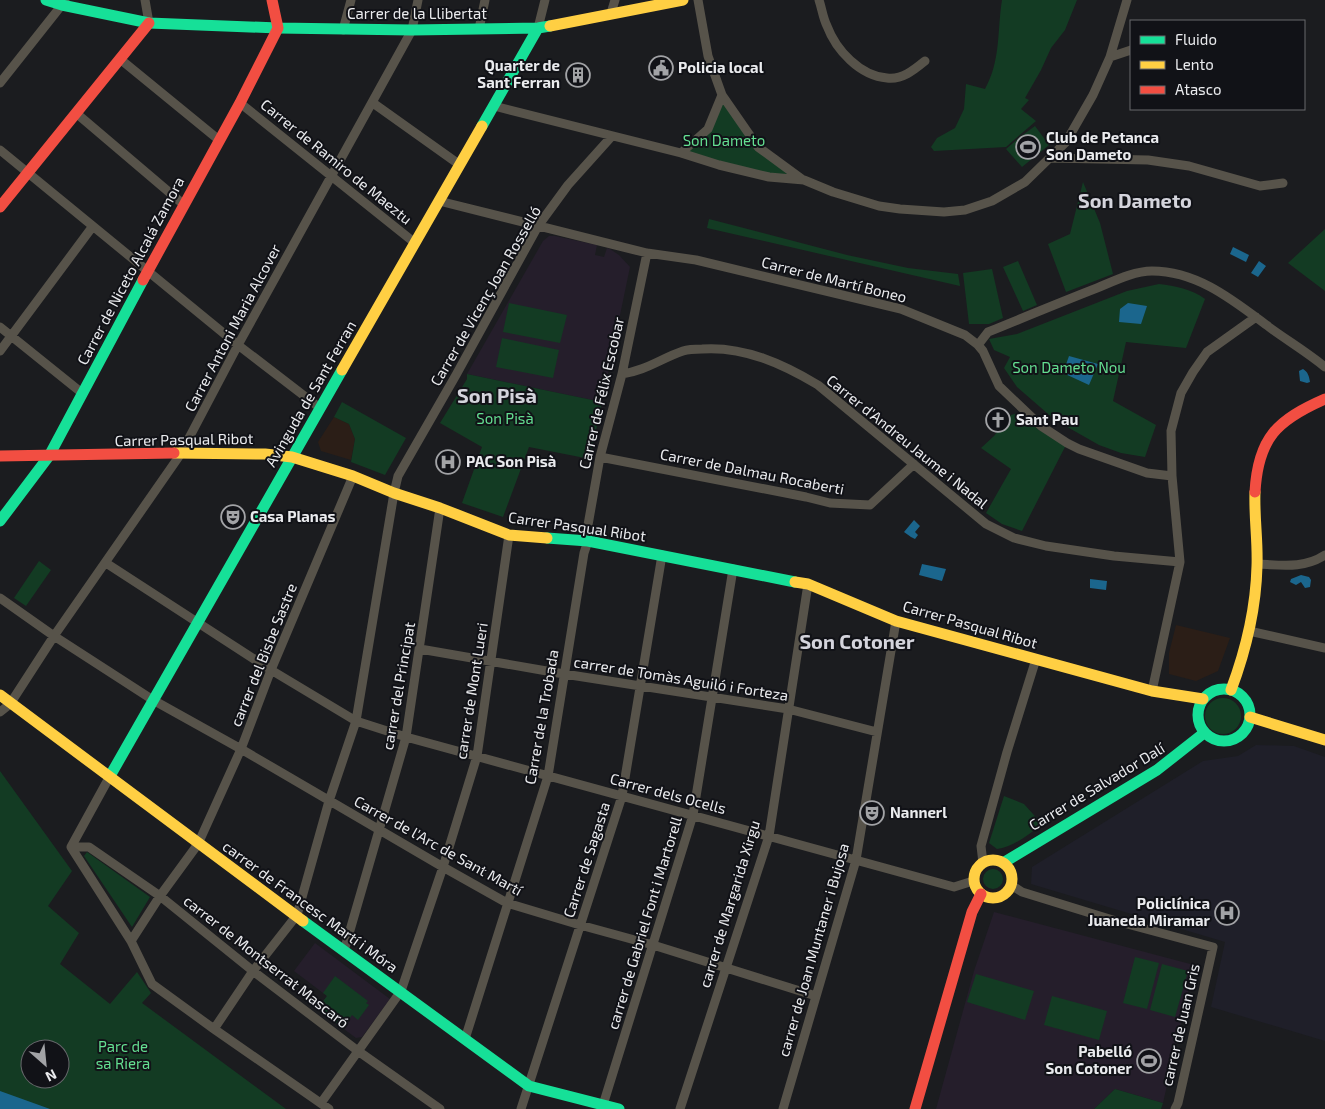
<svg xmlns="http://www.w3.org/2000/svg" width="1325" height="1109" viewBox="0 0 1325 1109" font-family="'Exo 2',sans-serif">
	<style>
		.commercial { fill: #2b1e17 }
		.built { fill: #1f1f29 }
		.education { fill: #251e2b }
		.green { fill: #133b23; fill-rule: evenodd }
		.water { fill: #1b668d }
		.lines { fill: none; stroke-linecap: round; stroke-linejoin: round }
		.street { stroke: #57534a; stroke-width: 9 }
		.fast { stroke: #16e098; stroke-width: 11 }
		.slow { stroke: #ffcf43; stroke-width: 11 }
		.jam { stroke: #f24e42; stroke-width: 11 }
		.labels { text-anchor: middle; stroke-width: 4; stroke-linejoin: round; paint-order: stroke }
		.street-label { font-size: 15px; fill: #eaebee; stroke: #111217 }
		.poi-label { font-size: 15px; font-weight: bold; fill: #eaebee; stroke: #111217; text-anchor: start }
		.park-label { font-size: 15px; fill: #64df91; stroke: #111217 }
		.district-label { font-size: 20px; font-weight: bold; fill: #d4d4dc; stroke: #111217 }
	</style>
	<rect width="100%" height="100%" fill="#1b1c1f"/>
	<path class="commercial" d="M334 417 349 424 355 439 351 460 321 451 318 442Z
		M1176 625 1230 638 1218 671 1196 681 1169 674V653Z"/>
	<path class="built" d="M1256 745 1294 746 1325 757V1041L1211 1007 1225 942 1031 884 1032 867 1203 761 1238 756Z"/>
	<path class="education" d="M549 236H555L597 245 595 255 604 257 607 248 610 249 619 255 630 267 602 402 467 374 543 241Z
		M994 912 1194 965 1163 1103 1115 1089 1094 1109H936L974 971Z
		M315 943 390 999 362 1037 356 1038 317 1009 327 996 294 971Z"/>
	<path class="green" d="M1002 0H1077L1065 30 1051 48 1041 70 1025 98 1029 100 1021 109 1036 121 1006 147 934 151 931 147 937 138 955 128 964 109 966 84 985 89C1001 60 997 31 1002 0Z
		M720 99 761 149 796 179 684 154 714 114Z
		M1035 126 1049 145 1022 167 1006 149 1020 137Z
		M1083 182 1100 223 1113 274 1066 292 1048 244 1070 234Z
		M709 219 847 255 908 268 958 274 960 286 707 228Z
		M1325 229V291L1288 263Z
		M1018 261 1037 305 1023 311 1003 267Z
		M992 269 1003 318 989 324H969L963 273Z
		M1159 284C1175 286 1192 289 1205 299L1186 348 1126 342 1113 401 1156 425 1145 457 1121 453 1099 445 1055 420 1017 387 1004 368 1010 357 994 350 989 339 1017 334 1127 291Z
		M509 303 567 315 560 343 503 332Z
		M502 338 559 350 553 378 496 367Z
		M467 374 602 402 590 459 529 447 503 517 462 503 482 447 440 423 467 379Z
		M342 402 406 438 385 475 351 462 355 439 349 424 334 417Z
		M1018 413 1039 430 1067 443 1022 531 1002 524 986 513 1011 469 981 448 994 436 1011 415Z
		M39 561 51 570 26 606 14 598Z
		M1205 716a18 18 0 1 1 36 0a18 18 0 1 1-36 0Z
		M0 771 72 871 48 906 79 933 60 964 110 1004 137 972 151 993 142 1003 286 1109H0ZM30 1049H60V1079H30Z
		M1004 796 1024 804 1042 824C1030 834 1013 847 997 849L989 843Z
		M87 852 150 897 132 927 84 856Z
		M983 879a10 10 0 1 1 20 0a10 10 0 1 1-20 0Z
		M1135 957 1159 963 1147 1009 1123 1003Z
		M1162 964 1188 971 1175 1017 1150 1010Z
		M976 974 1034 991 1025 1020 967 1002Z
		M335 976 368 1001 366 1003 369 1005 358 1020 352 1015 343 1028 317 1009 327 996 323 993Z
		M1052 996 1107 1011 1099 1040 1044 1025Z
		M1115 1089 1163 1103 1161 1109H1094Z"/>
	<path class="water" d="M1233 247 1249 255 1246 262 1230 254Z
		M1259 261 1266 266 1258 277 1251 273Z
		M1128 303 1147 306 1141 324 1119 322 1120 309Z
		M1069 356 1098 364 1089 385 1063 373Z
		M1303 369C1308 372 1309 376 1310 382L1307 383 1300 381 1299 371Z
		M914 520 920 526 915 532 918 535 915 539 911 537 904 532Z
		M922 564 946 569 942 581 919 575Z
		M1301 575 1309 577 1311 580 1310 587 1305 588 1301 582 1296 585 1290 582 1291 579Z
		M1090 579 1107 581 1106 590 1090 588Z
		M0 1091 50 1109H0Z"/>
	<g class="lines">
		<path class="street" d="M145 0 149 23
			M698 0 708 56 722 95 758 147 803 180
			M819 0C822 9 823 18 827 26 836 50 860 76 887 78 902 80 914 70 925 61
			M611 13 615 0
			M538 28 545 0
			M479 29 485 0
			M343 30 351 0
			M1110 57 1131 50
			M120 59 219 140
			M0 83 65 1
			M240 103 415 243
			M373 103 460 165
			M494 106 681 153 719 165 769 177 804 180 833 192 879 206 900 209 944 212 965 210 992 201 1025 182 1066 142 1093 95 1110 57 1127 0
			M76 113 183 204
			M0 150 238 345 320 408
			M681 153 708 129 722 95
			M1050 158 1148 160 1189 166 1260 186 1283 183
			M439 201 647 253 696 260 901 309 965 335 978 345 983 351 999 386 1041 426 1067 443 1079 449 1147 473 1172 476
			M0 327 82 393
			M978 345 988 332C1025 317 1061 302 1097 288 1114 281 1134 271 1152 271 1198 271 1234 301 1269 327 1288 341 1307 352 1325 367
			M0 351 93 226
			M622 374C645 371 662 358 683 351 689 349 696 349 702 349 744 346 783 364 818 385L986 524 1014 538 1046 546 1114 556 1180 562
			M600 457 806 497 830 503 870 505 914 464
			M106 563 271 670 356 721 406 737 954 887 973 881
			M1257 564C1281 565 1304 569 1325 555
			M0 598 54 636 153 700 241 749 443 867 507 903 580 925 653 945 816 996
			M1249 631 1325 648
			M420 649 564 674 788 709 877 732
			M1152 691 1180 562 1172 476 1171 431 1181 393 1193 372 1207 352 1256 317
			M0 712 10 704 54 636 180 455 238 345 412 30 418 0
			M71 847H89L160 896 253 971 358 1051 440 1109
			M71 847 131 941 152 984 214 1029 329 1109
			M71 847 110 776
			M983 863 981 846 1007 752 1036 659
			M1011 885 1022 892 1116 921 1213 947 1178 1103 1175 1109
			M131 941 160 896 198 844 241 749 271 670 353 476
			M344 951 406 737 440 508
			M214 1029 253 971 297 915 329 801 356 721 394 493 398 476 456 375 538 226 568 185 612 136
			M465 1039 548 776 584 553 588 541V525L600 457 622 374 647 253
			M321 1103 401 991 443 867 477 756 509 535
			M603 1105 693 815 733 569
			M521 1109 622 796 662 555
			M680 1109 769 836 808 584
			M783 1109 856 860 896 621"/>
		<path class="fast" d="M46 0 62 5 149 23 278 28 412 30 538 28 550 26
			M482 126 538 28
			M0 521 49 456 143 280
			M547 538 588 541 795 582
			M1198 715a26 26 0 1 1 52 0a26 26 0 1 1-52 0Z
			M110 776 342 370
			M1003 863 1157 770 1204 733
			M303 921 529 1086 619 1109"/>
		<path class="slow" d="M550 26 683 0
			M342 370 482 126
			M174 453 265 454 292 457 353 476 394 493 440 508 509 535 547 538
			M795 582 808 584 896 621 1152 691 1203 699
			M1231 690C1246 650 1256 608 1257 566 1258 541 1254 517 1255 492
			M0 695 303 921
			M1250 717 1325 740
			M974 879a19 19 0 1 1 38 0a19 19 0 1 1-38 0Z"/>
		<path class="jam" d="M272 0 278 28
			M0 207 149 23
			M143 280 240 103 278 28
			M0 456 174 453
			M1255 492C1258 438 1277 420 1325 399
			M915 1109 972 912 981 894"/>
	</g>
	<defs>
		<g id="civic-ring" transform="scale(1.25)"><circle r="9.5" fill="#111217" stroke="#a2a3a6" stroke-width="1.5"/><path d="M-.6-6.5H3V-4.5H.6V-3L4-1V1h2V6H-6V1h2V-1L-.6-3ZM-1.2 2.5V6h2.4V2.5Z" fill="#a2a3a6"/></g>
		<g id="building-ring" transform="scale(1.25)"><circle r="9.5" fill="#111217" stroke="#a2a3a6" stroke-width="1.5"/><path d="M-4-6H4V6H1V3H-1V6H-4ZM-2.5-4.3h1.7v1.8h-1.7ZM.8-4.3h1.7v1.8H.8ZM-2.5-1h1.7V.8h-1.7ZM.8-1h1.7V.8H.8Z" fill="#a2a3a6"/></g>
		<g id="stadium-ring" transform="scale(1.25)"><circle r="9.5" fill="#111217" stroke="#a2a3a6" stroke-width="1.5"/><path d="M0-5a6.5 5 0 1 0 0 10a6.5 5 0 1 0 0-10ZM-3.5-1.8h7v3.6h-7Z" fill="#a2a3a6"/></g>
		<g id="church-ring" transform="scale(1.25)"><circle r="9.5" fill="#111217" stroke="#a2a3a6" stroke-width="1.5"/><path d="M-1.2-6h2.4v3.5h3.3v2.4h-3.3V6h-2.4V-.1h-3.3v-2.4h3.3Z" fill="#a2a3a6"/></g>
		<g id="hospital-ring" transform="scale(1.25)"><circle r="9.5" fill="#111217" stroke="#a2a3a6" stroke-width="1.5"/><path d="M-5-5h3v3.5h4V-5h3V5h-3V1.5h-4V5h-3Z" fill="#a2a3a6"/></g>
		<g id="theatre-ring" transform="scale(1.25)"><circle r="9.5" fill="#111217" stroke="#a2a3a6" stroke-width="1.5"/><path d="M-5-5.5Q0-4 5-5.5V0Q5 5 0 6Q-5 5-5 0ZM-3.3-2.5H-1v1.5H-3.3ZM1-2.5H3.3v1.5H1ZM-2.8 1Q0 5.5 2.8 1Z" fill="#a2a3a6"/></g>
	</defs>
	<g fill-rule="evenodd">
		<use href="#civic-ring" x="661" y="68"/>
		<use href="#building-ring" x="578" y="75"/>
		<use href="#stadium-ring" x="1028" y="147"/>
		<use href="#church-ring" x="998" y="420"/>
		<use href="#hospital-ring" x="448" y="462"/>
		<use href="#theatre-ring" x="233" y="517"/>
		<use href="#theatre-ring" x="872" y="813"/>
		<use href="#hospital-ring" x="1227" y="913"/>
		<use href="#stadium-ring" x="1149" y="1061"/>
	</g>
	<g class="labels">
		<g class="street-label">
			<text x="417" y="19">Carrer de la Llibertat</text>
			<text transform="translate(336 162) rotate(39)" y="5">Carrer de Ramiro de Maeztu</text>
			<text transform="translate(131 271) rotate(-62)" y="5">Carrer de Niceto Alcalá Zamora</text>
			<text transform="translate(834 280) rotate(14)" y="5">Carrer de Martí Boneo</text>
			<text transform="translate(486 296) rotate(-60)" y="5">Carrer de Vicenç Joan Rosselló</text>
			<text transform="translate(233 328) rotate(-62)" y="5">Carrer Antoni Maria Alcover</text>
			<text transform="translate(602 393) rotate(-77)" y="5">Carrer de Félix Escobar</text>
			<text transform="translate(311 394) rotate(-60)" y="5">Avinguda de Sant Ferran</text>
			<text transform="translate(184 440) rotate(-1)" y="5">Carrer Pasqual Ribot</text>
			<text transform="translate(907 442) rotate(39)" y="5">Carrer d'Andreu Jaume i Nadal</text>
			<text transform="translate(752 472) rotate(11)" y="5">Carrer de Dalmau Rocaberti</text>
			<text transform="translate(577 527) rotate(8)" y="5">Carrer Pasqual Ribot</text>
			<text transform="translate(970 625) rotate(16)" y="5">Carrer Pasqual Ribot</text>
			<text transform="translate(264 655) rotate(-68)" y="5">carrer del Bisbe Sastre</text>
			<text transform="translate(681 679) rotate(9)" y="5">carrer de Tomàs Aguiló i Forteza</text>
			<text transform="translate(399 686) rotate(-80)" y="5">carrer del Principat</text>
			<text transform="translate(472 691) rotate(-81)" y="5">carrer de Mont Lueri</text>
			<text transform="translate(542 717) rotate(-80)" y="5">Carrer de la Trobada</text>
			<text transform="translate(1097 787) rotate(-31)" y="5">Carrer de Salvador Dalí</text>
			<text transform="translate(668 794) rotate(15)" y="5">Carrer dels Ocells</text>
			<text transform="translate(438 846) rotate(29)" y="5">Carrer de l'Arc de Sant Martí</text>
			<text transform="translate(587 860) rotate(-72)" y="5">Carrer de Sagasta</text>
			<text transform="translate(730 904) rotate(-73)" y="5">carrer de Margarida Xirgu</text>
			<text transform="translate(310 907) rotate(36)" y="5">carrer de Francesc Martí i Móra</text>
			<text transform="translate(645 923) rotate(-73)" y="5">carrer de Gabriel Font i Martorell</text>
			<text transform="translate(814 950) rotate(-74)" y="5">carrer de Joan Muntaner i Bujosa</text>
			<text transform="translate(266 962) rotate(38)" y="5">carrer de Montserrat Mascaró</text>
			<text transform="translate(1181 1025) rotate(-77)" y="5">carrer de Juan Gris</text>
		</g>
		<g class="poi-label">
			<text x="560" y="71" text-anchor="end">Quarter de<tspan x="560" dy="17">Sant Ferran</tspan></text>
			<text x="678" y="73">Policia local</text>
			<text x="1046" y="143">Club de Petanca<tspan x="1046" dy="17">Son Dameto</tspan></text>
			<text x="1016" y="425">Sant Pau</text>
			<text x="466" y="467">PAC Son Pisà</text>
			<text x="250" y="522">Casa Planas</text>
			<text x="890" y="818">Nannerl</text>
			<text x="1210" y="909" text-anchor="end">Policlínica<tspan x="1210" dy="17">Juaneda Miramar</tspan></text>
			<text x="1132" y="1057" text-anchor="end">Pabelló<tspan x="1132" dy="17">Son Cotoner</tspan></text>
		</g>
		<g class="park-label">
			<text x="724" y="146">Son Dameto</text>
			<text x="1069" y="373">Son Dameto Nou</text>
			<text x="505" y="424">Son Pisà</text>
			<text x="123" y="1052">Parc de<tspan x="123" dy="17">sa Riera</tspan></text>
		</g>
		<g class="district-label">
			<text x="1135" y="208">Son Dameto</text>
			<text x="497" y="403">Son Pisà</text>
			<text x="857" y="649">Son Cotoner</text>
		</g>
	</g>
	<rect x="1130" y="20" width="175" height="90" fill="#111217" stroke="#68696d"/>
	<rect x="1140" y="36" width="25" height="8" fill="#16e098" stroke="#68696d"/>
	<text x="1175" y="45" font-size="15" fill="#eaebee">Fluido</text>
	<rect x="1140" y="61" width="25" height="8" fill="#ffcf43" stroke="#68696d"/>
	<text x="1175" y="70" font-size="15" fill="#eaebee">Lento</text>
	<rect x="1140" y="86" width="25" height="8" fill="#f24e42" stroke="#68696d"/>
	<text x="1175" y="95" font-size="15" fill="#eaebee">Atasco</text>
	<g transform="translate(45 1064) rotate(153)"><circle r="24" fill="#111217" stroke="#68696d"/>
	<path d="M0-4L9 19L0 12L-9 19Z" fill="#a2a3a6"/>
	<text y="-8" font-size="14" font-weight="bold" text-anchor="middle" fill="#eaebee">N</text>
	</g>
</svg>
